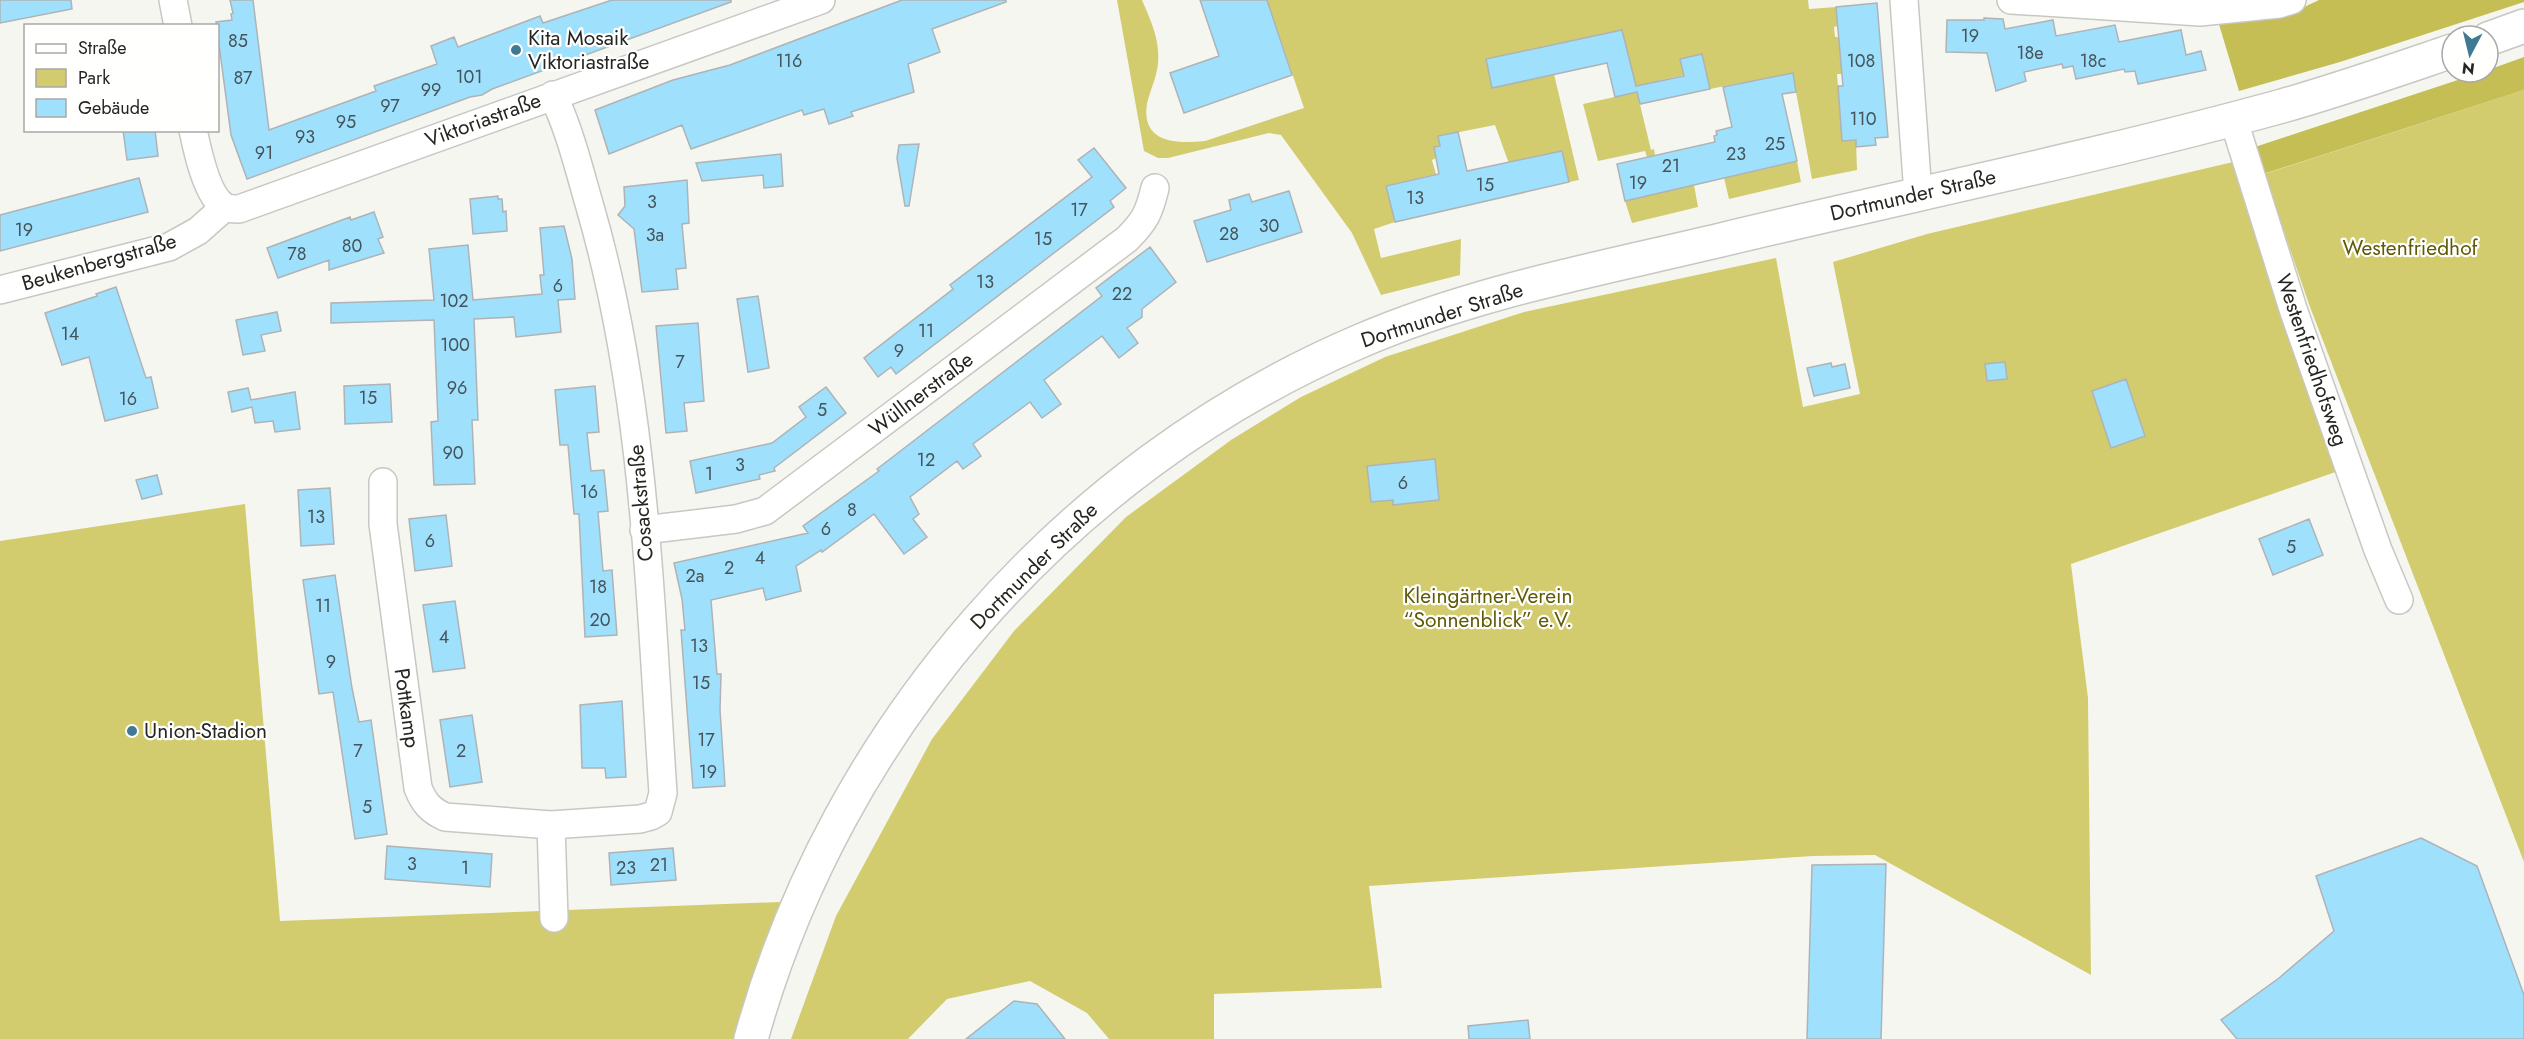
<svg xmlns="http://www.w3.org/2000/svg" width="2524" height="1039" viewBox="0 0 2524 1039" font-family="Jost,sans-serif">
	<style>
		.green { fill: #d2cc6f }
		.forest { fill: #c5be54 }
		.building { fill: #9fe0fd; stroke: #aeb3b6; stroke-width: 1.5 }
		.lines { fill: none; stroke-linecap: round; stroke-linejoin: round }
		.minor-casing { stroke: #c8c7c3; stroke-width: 30 }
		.major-casing { stroke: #c8c7c3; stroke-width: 36 }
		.minor { stroke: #fff; stroke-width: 27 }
		.major { stroke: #fff; stroke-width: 33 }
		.poi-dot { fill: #3f7992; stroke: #fffffe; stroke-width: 2 }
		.labels { text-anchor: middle; stroke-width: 4.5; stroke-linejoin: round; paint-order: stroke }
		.number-label { font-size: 18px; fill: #44545a }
		.poi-label { font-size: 21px; fill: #252523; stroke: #fffffe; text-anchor: start }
		.street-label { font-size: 21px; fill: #252523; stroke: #fffffe }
		.park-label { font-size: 21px; fill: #605a07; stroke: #fffffe }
	</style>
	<rect width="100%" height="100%" fill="#f6f6f1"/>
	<path class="green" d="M1117 0H1142C1151 21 1160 40 1158 63 1157 77 1150 90 1147 104 1141 143 1176 144 1205 141L1304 108 1267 0H1808L1809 9 1836 7 1838 26 1834 27 1835 37H1839L1842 74H1837L1842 141 1856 140 1857 170 1812 179 1796 92 1744 99 1740 83 1710 89 1702 54 1680 59 1684 75 1636 86 1621 30 1486 59 1493 87 1554 74 1579 180 1569 182 1561 151 1524 159 1512 172 1495 125 1439 136 1440 146 1434 148 1436 158 1432 160 1436 174 1386 186 1395 222 1374 229 1381 258 1461 239 1460 275 1381 295 1352 233 1281 135 1269 133 1168 158H1158L1144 151Z
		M2524 90V862L2310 307 2264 174Z
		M1637 92 1651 150 1654 149 1655 155 1647 157 1645 151 1598 161 1583 104Z
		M1797 161 1801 182 1729 199 1724 178Z
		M2233 162 2350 467 2071 564 2088 698 2091 975 1875 855 1813 856 1369 886 1382 988 1214 994V1039H1109L1087 1013 1030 981 947 999 908 1039H791L836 916 932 739 1014 631 1126 517 1231 440 1301 397 1385 357 1524 312 1776 258 1803 407 1860 394 1833 262 1927 234Z
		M1694 185 1698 207 1632 223 1625 201Z
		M245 504 280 921 780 902 765 960 739 1039H0V541Z"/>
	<path class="forest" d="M2319 0H2524V2L2340 62 2239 91 2218 21 2302 8Z
		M2524 57V90L2260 175 2252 148 2482 72H2488V70Z"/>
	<path class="building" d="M0 0H71L72 9 0 23Z
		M230 0H253L269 130 376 91 374 86 437 64 431 46 454 37 458 47 540 16 543 23 612 0H731V2L492 89 482 95 470 97 247 179 231 135 216 22 232 20 231 14 233 13Z
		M902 0H1006V2L932 29 940 52 908 64 914 92 851 112 853 116 829 124 824 109 804 115 802 110 691 149 682 125 609 154 595 110 673 80 730 65Z
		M1200 0H1267L1292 75 1184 113 1170 73 1219 56Z
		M1877 3 1888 137 1875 138 1876 145 1856 147V140L1842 141 1838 86H1843L1836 7Z
		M1984 18 2003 19 2005 29 2053 20 2056 36 2115 25 2119 42 2181 30 2186 55 2201 51 2206 70 2138 84 2135 71 2125 72 2124 69 2076 79 2073 66 2063 68 2062 64 2024 72 2026 81 1996 91 1987 53 1946 52 1947 20H1984Z
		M1622 30 1636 86 1684 76 1680 59 1702 54 1710 89 1640 104 1637 92 1615 97 1607 63 1492 88 1486 59Z
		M1793 73 1796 92 1782 94 1797 161 1625 201 1617 164 1715 142 1714 136 1717 135 1716 131 1732 127 1723 87Z
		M123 130H155L158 156 127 160Z
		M1458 132 1467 171 1562 151 1569 182 1395 222 1386 186 1439 174 1434 147 1440 146 1438 136Z
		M919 144 909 206H905L897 158 899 145Z
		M1094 148 1126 188 1110 201 1114 207 896 374 891 367 878 377 864 358 953 289 950 285 1092 177 1078 160Z
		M781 154 783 186 764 188 763 175 702 181 696 163Z
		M139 178 148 212 0 251V215Z
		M687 180 689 223 682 224 686 268 676 269 678 289 642 292 634 229 618 215 625 206 624 187Z
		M1289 191 1302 232 1207 262 1194 221 1231 210 1229 200 1249 194 1252 202Z
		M498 196V199H502L503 212 506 211 507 231 473 234 470 199Z
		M374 212 383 237 378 239 384 253 329 270V260L278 278 267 248 350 217 351 220Z
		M564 226 572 259 575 299 558 300 561 332 516 337 514 317 474 319 478 420H472L475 484 434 485 431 422 438 421 434 320 331 323V303L434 300 429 249 468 245 473 300 542 294 540 275H544L540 228Z
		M1150 247 1176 282 1142 309V317L1127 328 1138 343 1119 358 1102 336 1044 380 1061 404 1042 418 1030 402 973 444 981 456 963 469 957 461 910 497 919 514 913 519 927 537 904 554 874 514 822 552 821 550 796 566 801 591 766 600 763 588 711 600 717 674H721L720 710 725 786 693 788 681 630H685L682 599 674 563 808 533 803 526 879 471 877 469 903 449 1102 296 1096 288Z
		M116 287 146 378 151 377 158 408 105 421 89 357 62 365 45 313 97 296 96 294Z
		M758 296 769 368 748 372 737 299Z
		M277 312 281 331 261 335 265 351 243 355 236 320Z
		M698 323 704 401 684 403 687 431 666 433 656 326Z
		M2005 362 2007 379 1987 381 1985 364Z
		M1831 363 1832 367 1845 364 1850 388 1814 396 1807 368Z
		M2126 379 2145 436 2111 448 2092 391Z
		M390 384 392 422 345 424 344 386Z
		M595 386 599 432 587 433 591 471 604 470 608 511 598 512 603 571 612 570 617 635 585 637 579 514H574L568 445H560L555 390Z
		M826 387 846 413 774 468 775 471 759 475 760 479 696 493 690 461 772 443 806 417 799 407Z
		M248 388 251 400 295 392 300 429 275 432 273 421 255 423 252 407 232 412 228 392Z
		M1435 459 1439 500 1393 505V500L1371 502 1367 466Z
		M157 475 162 494 142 499 136 480Z
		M330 488 334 544 301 546 298 490Z
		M446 515 452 566 415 571 409 519Z
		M2309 519 2323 555 2273 575 2259 539Z
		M335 575 352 688 359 722 371 720 387 834 355 839 333 692 319 694 303 580Z
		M455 601 465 668 433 672 423 605Z
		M622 701 626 777 606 778 605 768H582L580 705Z
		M472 715 482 782 450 787 440 720Z
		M2421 838 2477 866 2524 995V1039H2237L2221 1020 2279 978 2334 931 2316 876Z
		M387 846 492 854 490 887 385 879Z
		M673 848 676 880 611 885 609 853Z
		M1886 864 1881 1039H1807L1812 865Z
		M1014 1001 1037 1004 1065 1039H966Z
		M1528 1020 1530 1039H1469L1468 1026Z"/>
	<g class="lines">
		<g class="minor-casing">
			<path id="minor" d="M173 0 178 26
				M1904 0 1918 194
				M2011 0 2200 12 2279 4 2292 0
				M2233 118 2294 312 2378 550 2399 600
				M193 130C197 149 207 197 225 207 228 209 235 209 239 209L821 0
				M0 290 169 247 198 231 225 207
				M383 482V524L418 788C424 803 430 810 445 817L551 825 640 819 651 816 658 812 663 793C650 598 645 396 590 207 579 169 570 131 553 95
				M644 530 736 519 765 511 1127 239C1145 221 1149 213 1155 188
				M551 825 554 918"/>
		</g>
		<g class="major-casing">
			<path id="major" d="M2488 39 2524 26
				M751 1039C836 731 1064 468 1358 342 1473 292 1599 269 1721 240 1908 195 2097 157 2282 106 2339 90 2396 70 2452 51"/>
		</g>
		<use href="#minor" class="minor"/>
		<use href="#major" class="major"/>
	</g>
	<g class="poi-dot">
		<circle cx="516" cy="50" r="6"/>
		<circle cx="132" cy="731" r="6"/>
	</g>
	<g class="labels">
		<g class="number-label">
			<text x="1970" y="42">19</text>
			<text x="238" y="47">85</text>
			<text x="2030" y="59">18e</text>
			<text x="789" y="67">116</text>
			<text x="1861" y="67">108</text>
			<text x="2093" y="67">18c</text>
			<text x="469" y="83">101</text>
			<text x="243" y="84">87</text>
			<text x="431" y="96">99</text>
			<text x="390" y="112">97</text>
			<text x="1863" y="125">110</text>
			<text x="346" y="128">95</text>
			<text x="305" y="143">93</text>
			<text x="1775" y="150">25</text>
			<text x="264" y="159">91</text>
			<text x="1736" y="160">23</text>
			<text x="1671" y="172">21</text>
			<text x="1638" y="189">19</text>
			<text x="1485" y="191">15</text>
			<text x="1415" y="204">13</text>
			<text x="652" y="208">3</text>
			<text x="1079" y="216">17</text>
			<text x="1269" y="232">30</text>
			<text x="24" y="236">19</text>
			<text x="1229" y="240">28</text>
			<text x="655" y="241">3a</text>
			<text x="1043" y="245">15</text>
			<text x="352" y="252">80</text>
			<text x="297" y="260">78</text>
			<text x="985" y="288">13</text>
			<text x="558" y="292">6</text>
			<text x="1122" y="300">22</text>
			<text x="454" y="307">102</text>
			<text x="926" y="337">11</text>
			<text x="70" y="340">14</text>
			<text x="455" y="351">100</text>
			<text x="899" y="357">9</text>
			<text x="680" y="368">7</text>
			<text x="457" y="394">96</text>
			<text x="368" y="404">15</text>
			<text x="128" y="405">16</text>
			<text x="822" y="416">5</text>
			<text x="453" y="459">90</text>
			<text x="926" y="466">12</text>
			<text x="740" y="471">3</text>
			<text x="709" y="480">1</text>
			<text x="1403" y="489">6</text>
			<text x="589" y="498">16</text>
			<text x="852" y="516">8</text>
			<text x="316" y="523">13</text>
			<text x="826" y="535">6</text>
			<text x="430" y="547">6</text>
			<text x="2291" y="553">5</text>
			<text x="760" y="564">4</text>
			<text x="729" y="574">2</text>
			<text x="695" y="582">2a</text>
			<text x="598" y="593">18</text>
			<text x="323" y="612">11</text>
			<text x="600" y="626">20</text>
			<text x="444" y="643">4</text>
			<text x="699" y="652">13</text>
			<text x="331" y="668">9</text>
			<text x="701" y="689">15</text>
			<text x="706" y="746">17</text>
			<text x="358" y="757">7</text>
			<text x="461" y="757">2</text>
			<text x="708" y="778">19</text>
			<text x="367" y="813">5</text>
			<text x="412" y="870">3</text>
			<text x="659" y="871">21</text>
			<text x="465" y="874">1</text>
			<text x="626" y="874">23</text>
		</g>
		<g class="poi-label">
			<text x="528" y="45">Kita Mosaik<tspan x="528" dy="24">Viktoriastraße</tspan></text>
			<text x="144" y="738">Union-Stadion</text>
		</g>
		<g class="street-label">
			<text transform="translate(483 120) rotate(-20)" y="7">Viktoriastraße</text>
			<text transform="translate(1913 195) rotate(-13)" y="7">Dortmunder Straße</text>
			<text transform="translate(99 262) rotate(-16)" y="7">Beukenbergstraße</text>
			<text transform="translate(1442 315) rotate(-18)" y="7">Dortmunder Straße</text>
			<text transform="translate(2312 360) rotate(71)" y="7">Westenfriedhofsweg</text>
			<text transform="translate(921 394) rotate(-37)" y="7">Wüllnerstraße</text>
			<text transform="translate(641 503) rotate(-95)" y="7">Cosackstraße</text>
			<text transform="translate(1034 566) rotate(-45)" y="7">Dortmunder Straße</text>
			<text transform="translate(407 708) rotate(82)" y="7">Pottkamp</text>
		</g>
		<g class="park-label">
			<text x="2410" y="255">Westenfriedhof</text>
			<text x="1488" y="603">Kleingärtner-Verein<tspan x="1488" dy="24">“Sonnenblick” e.V.</tspan></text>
		</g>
	</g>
	<rect x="24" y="24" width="195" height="108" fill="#fffffe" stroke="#a8a8a6" stroke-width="1.5"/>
	<rect x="36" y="44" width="30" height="9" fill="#ffffff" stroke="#a8a8a6" stroke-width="1.5"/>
	<text x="78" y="54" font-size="18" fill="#252523">Straße</text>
	<rect x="36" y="69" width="30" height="18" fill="#d2cc6f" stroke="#a8a8a6" stroke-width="1.5"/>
	<text x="78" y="84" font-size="18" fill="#252523">Park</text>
	<rect x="36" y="99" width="30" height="18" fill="#9fe0fd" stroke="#a8a8a6" stroke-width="1.5"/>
	<text x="78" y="114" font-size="18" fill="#252523">Gebäude</text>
	<g transform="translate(2470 54) rotate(187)"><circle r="28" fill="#fffffe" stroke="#a8a8a6" stroke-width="1.5"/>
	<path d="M0-4.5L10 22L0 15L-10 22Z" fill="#3f7992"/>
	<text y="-9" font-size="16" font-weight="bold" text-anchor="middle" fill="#252523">N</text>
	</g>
</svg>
